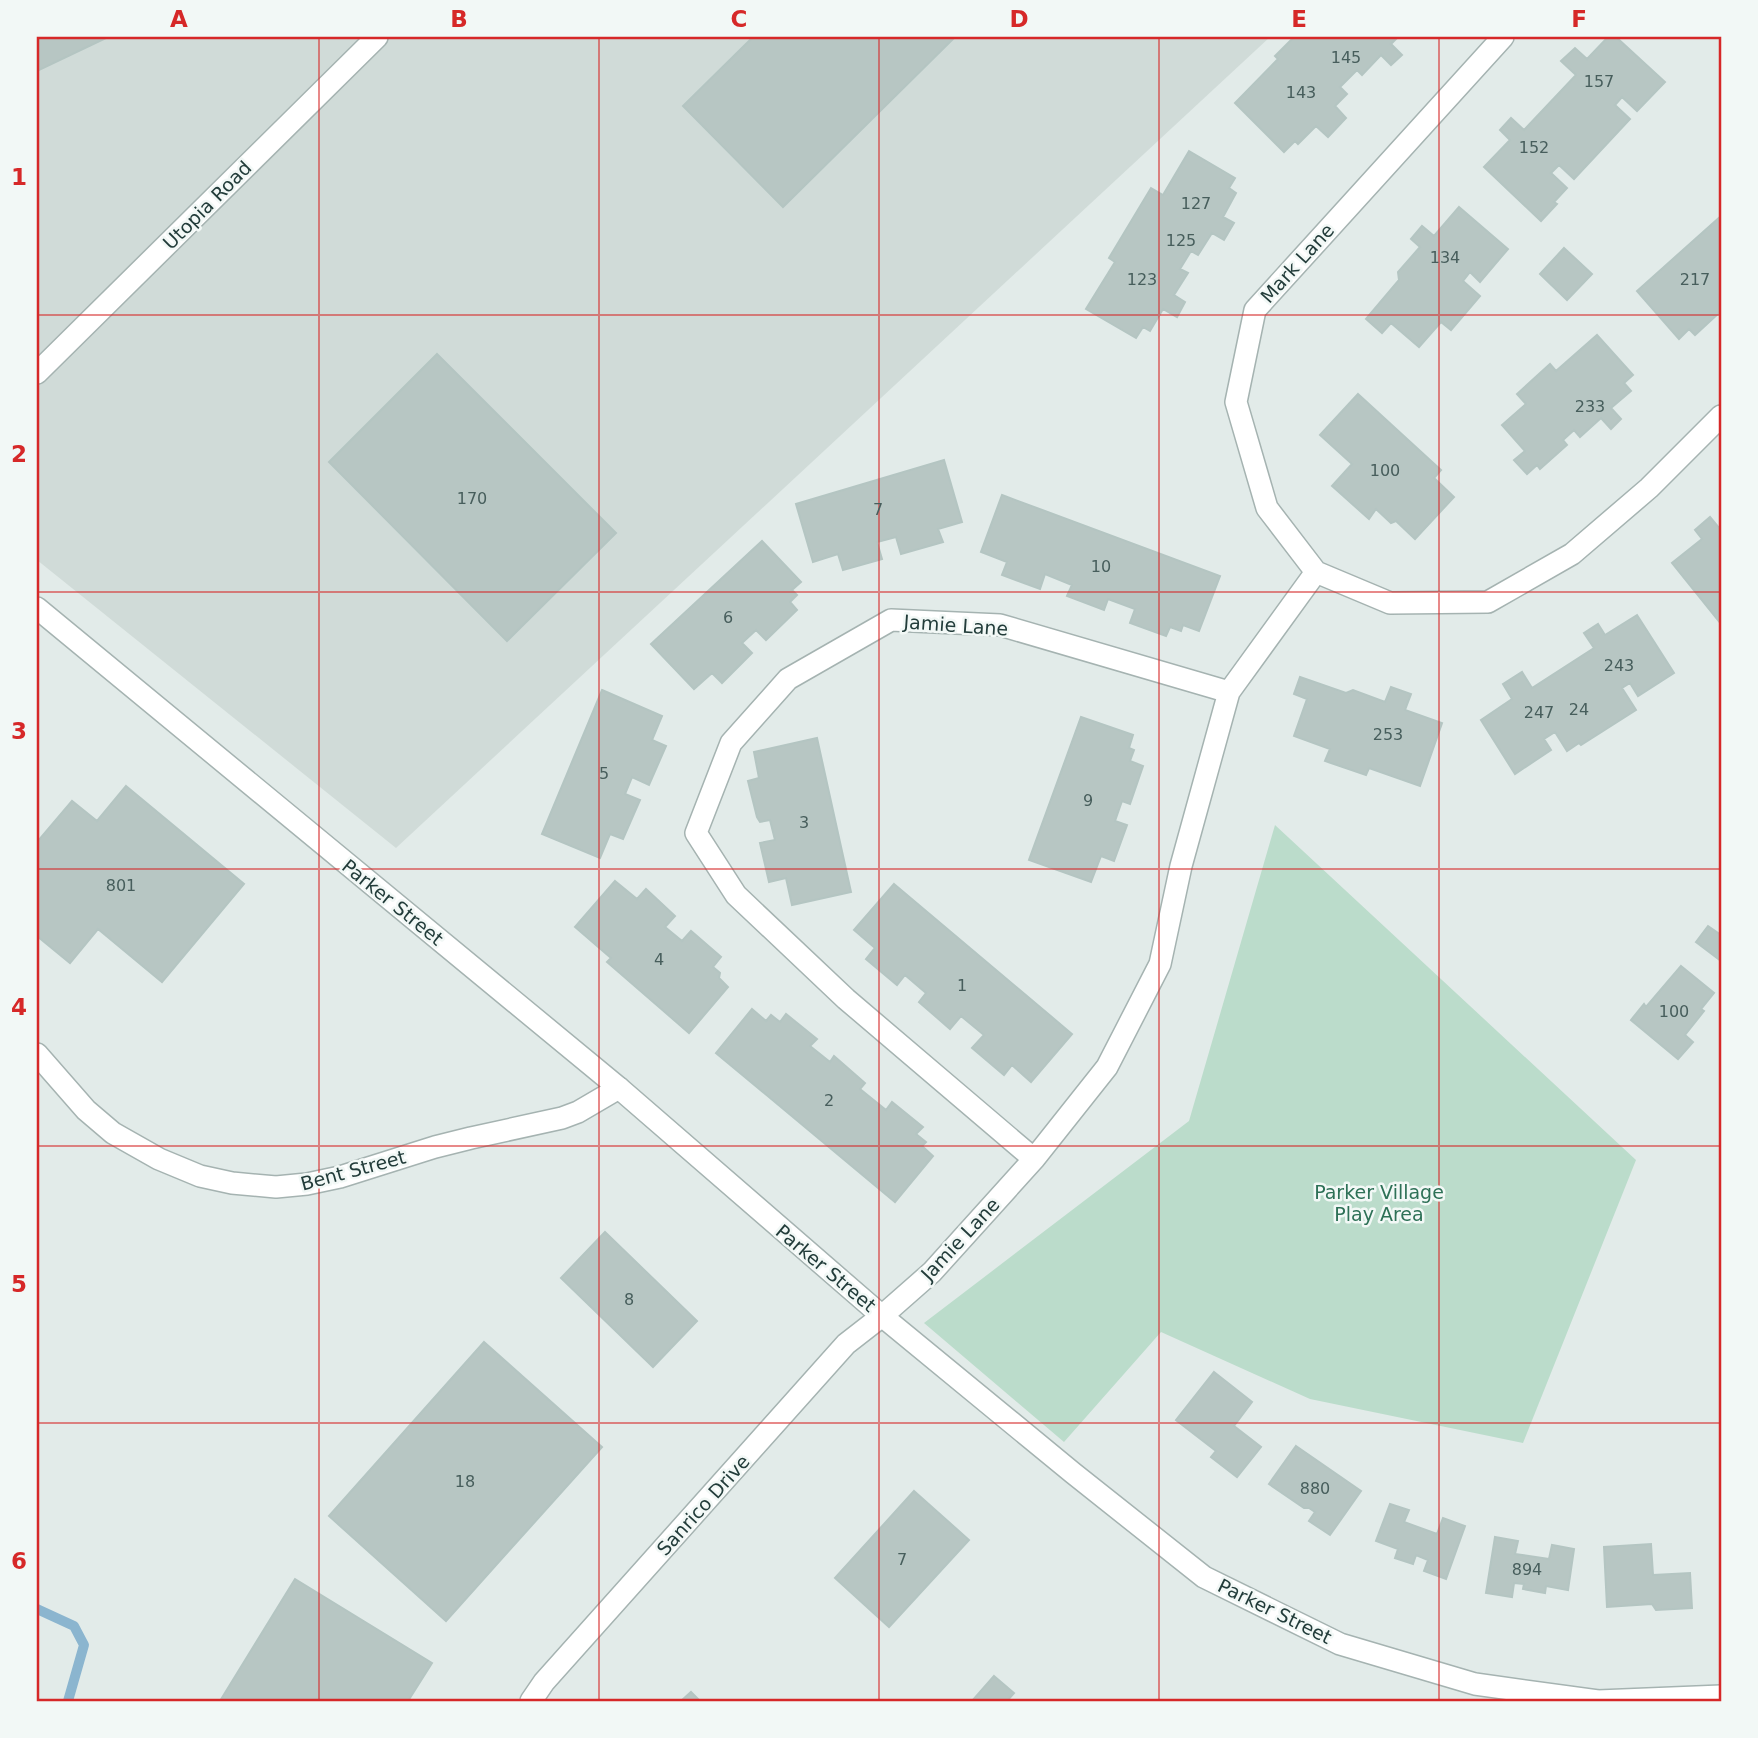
<svg xmlns="http://www.w3.org/2000/svg" width="1758" height="1738" viewBox="0 0 1758 1738" font-family="'DejaVu Sans',sans-serif">
	<style>
		.built { fill: #d0dbd8 }
		.green { fill: #bbdccb }
		.lines { fill: none; stroke-linecap: round; stroke-linejoin: round }
		.stream { stroke: #8bb5cf; stroke-width: 10 }
		.building { fill: #b7c6c3; stroke: #b4c5c2; stroke-width: 2 }
		.minor-casing { stroke: #a5b3b1; stroke-width: 24 }
		.tertiary-casing { stroke: #a5b3b1; stroke-width: 24 }
		.minor { stroke: #fff; stroke-width: 21 }
		.tertiary { stroke: #fff; stroke-width: 21 }
		.grid { fill: none; stroke: #d62828; stroke-width: 2; stroke-opacity: 0.55 }
		.labels { text-anchor: middle; stroke-width: 5; stroke-linejoin: round; paint-order: stroke }
		.number-label { font-size: 16px; fill: #475e5c }
		.street-label { font-size: 19px; fill: #223c3a; stroke: #f2f8f6 }
		.park-label { font-size: 19px; fill: #2e7157; stroke: #f2f8f6 }
		.neatline { fill: none; stroke: #d62828; stroke-width: 2.5 }
		.grid-label { font-size: 23px; text-anchor: middle; font-weight: bold; fill: #d62828 }
	</style>
	<rect width="100%" height="100%" fill="#e2ebe9"/>
	<path class="built" d="M37 37H1270L396 848 37 560Z"/>
	<path class="green" d="M1275 825 1636 1160 1523 1443 1310 1399 1161 1332 1064 1442 924 1323 1189 1121Z"/>
	<g class="lines">
		<path class="stream" d="M37 1609 74 1626 84 1645 68 1701"/>
	</g>
	<path class="building" d="M37 37H108L37 71Z
		M753 37H955L783 207 683 106Z
		M1294 37H1398L1391 44 1402 55 1391 65 1381 55 1362 75 1357 70 1340 87 1347 94 1335 106 1346 118 1328 137 1316 126 1298 144 1295 141 1284 152 1235 103 1278 59 1275 56Z
		M1608 37H1616L1665 82 1637 111 1622 97 1615 105 1630 119 1574 179 1559 165 1551 173 1567 188 1554 202 1557 204 1541 221 1484 167 1510 140 1500 130 1511 118 1524 130 1576 75 1561 61 1575 48 1587 59Z
		M1189 151 1235 178 1229 188 1236 193 1223 217 1234 223 1224 240 1212 233 1198 255 1191 251 1180 269 1188 273 1174 295 1185 302 1177 317 1163 309 1150 331 1143 327 1136 338 1086 309 1115 262 1109 258 1151 188 1163 195Z
		M1459 207 1508 249 1480 282 1470 272 1463 281 1480 296 1451 330 1441 322 1419 347 1391 323 1382 333 1366 319 1399 280 1398 272 1420 247 1411 239 1422 226 1434 236Z
		M1721 216V311L1695 335 1689 329 1679 339 1637 291Z
		M1564 248 1592 274 1567 300 1540 274Z
		M1597 335 1633 375 1624 383 1631 391 1611 408 1621 419 1611 429 1601 418 1580 437 1574 430 1563 440 1567 445 1540 469 1537 465 1527 474 1514 460 1525 451 1502 425 1526 404 1517 394 1550 364 1556 371Z
		M437 354 616 533 507 641 329 462Z
		M1358 394 1441 470 1434 478 1454 497 1415 539 1396 521 1391 523 1376 509 1369 519 1332 486 1352 464 1320 435Z
		M944 460 962 522 938 529 943 542 901 554 896 537 877 542 882 559 843 570 838 554 813 562 796 504Z
		M1002 495 1220 576 1199 631 1183 625 1181 631 1170 627 1166 636 1130 623 1135 609 1108 599 1104 610 1067 596 1072 585 1045 574 1040 589 1002 575 1007 562 981 552Z
		M1710 517 1719 528 1721 526V624L1672 563 1702 539 1695 530Z
		M762 541 801 582 792 590 797 595 790 602 797 610 766 640 756 630 742 643 752 653 722 683 712 673 694 689 651 644Z
		M1637 615 1674 673 1638 696 1630 683 1622 688 1636 710 1581 745 1579 743 1567 751 1555 732 1544 739 1551 750 1515 774 1481 720 1512 699 1503 684 1522 672 1532 688 1594 648 1584 633 1598 624 1605 635Z
		M1300 677 1346 693 1353 690 1385 702 1391 687 1411 694 1405 710 1442 723 1420 786 1369 768 1366 775 1325 761 1330 749 1294 736 1307 699 1294 694Z
		M602 690 662 716 652 740 666 746 649 785 632 777 625 794 640 800 623 839 610 834 600 858 542 834Z
		M1081 717 1133 735 1129 748 1134 750 1130 761 1143 766 1130 804 1122 801 1115 821 1127 825 1114 861 1101 856 1091 882 1029 860Z
		M817 738 851 892 792 905 786 878 769 882 760 843 775 840 770 820 760 822 757 817 748 781 759 778 754 752Z
		M126 786 244 884 162 982 98 929 70 963 37 936V842L72 801 97 821Z
		M615 881 637 899 646 889 675 916 665 927 682 941 691 931 721 957 713 967 720 973 719 978 728 987 689 1033 607 962 611 958 575 927Z
		M894 884 1072 1034 1031 1082 1012 1065 1004 1075 972 1048 984 1035 961 1016 950 1029 919 1002 926 993 905 975 897 985 866 959 875 948 854 930Z
		M1708 926 1721 935V961L1696 942Z
		M1681 966 1714 993 1701 1009 1704 1011 1685 1035 1693 1042 1678 1059 1631 1020 1644 1004 1646 1007Z
		M752 1009 766 1021 771 1015 780 1022 786 1014 817 1039 810 1046 830 1062 834 1056 865 1083 860 1089 886 1110 892 1102 923 1127 916 1134 926 1142 922 1146 933 1156 895 1202 716 1053Z
		M605 1232 697 1321 653 1367 561 1278Z
		M484 1342 602 1447 446 1621 329 1516Z
		M1214 1372 1252 1402 1234 1426 1261 1447 1237 1477 1211 1457 1216 1451 1176 1420Z
		M1296 1446 1361 1491 1330 1535 1309 1521 1315 1512 1309 1508H1304L1269 1484Z
		M914 1491 969 1540 889 1627 835 1578Z
		M1390 1504 1409 1510 1404 1522 1437 1534 1443 1518 1465 1526 1446 1579 1424 1571 1428 1560 1416 1555 1413 1564 1395 1558 1398 1549 1376 1541Z
		M1495 1537 1518 1541 1515 1554 1549 1559 1552 1545 1574 1549 1568 1590 1546 1586 1545 1593 1523 1589 1524 1584 1514 1583 1512 1597 1486 1593Z
		M1651 1544 1653 1575 1690 1573 1692 1608 1656 1610 1652 1604 1607 1607 1604 1547Z
		M295 1579 432 1663 408 1701H220Z
		M994 1676 1014 1693 1007 1701H972Z
		M691 1692 700 1701H681Z"/>
	<g class="lines">
		<g class="minor-casing">
			<path id="minor" d="M1503 37 1255 310 1236 402 1267 508 1316 572 1390 603 1488 602 1572 554 1649 488 1721 416
				M37 373 377 37
				M1229 692 1316 572
				M37 1054 86 1110 113 1133 159 1159 200 1176 232 1183 276 1187 307 1184 340 1177 435 1147 471 1138 562 1118 578 1112 619 1088
				M531 1701 544 1682 846 1344 882 1316 932 1272 1034 1159 1107 1067 1160 964 1181 866 1229 692 1000 625 891 620 788 679 731 743 696 833 736 895 846 999 1034 1159"/>
		</g>
		<g class="tertiary-casing">
			<path id="tertiary" d="M37 608 619 1088 882 1316 1073 1473 1204 1577 1340 1644 1475 1684 1598 1701 1721 1696"/>
		</g>
		<use href="#minor" class="minor"/>
		<use href="#tertiary" class="tertiary"/>
	</g>
	<path class="grid" d="M319 37V1701M599 37V1701M879 37V1701M1159 37V1701M1439 37V1701M37 315H1721M37 592H1721M37 869H1721M37 1146H1721M37 1423H1721"/>
	<g class="labels">
		<g class="number-label">
			<text x="1346" y="63">145</text>
			<text x="1599" y="87">157</text>
			<text x="1301" y="98">143</text>
			<text x="1534" y="153">152</text>
			<text x="1196" y="209">127</text>
			<text x="1181" y="246">125</text>
			<text x="1445" y="263">134</text>
			<text x="1142" y="285">123</text>
			<text x="1695" y="285">217</text>
			<text x="1590" y="412">233</text>
			<text x="1385" y="476">100</text>
			<text x="472" y="504">170</text>
			<text x="878" y="515">7</text>
			<text x="1101" y="572">10</text>
			<text x="728" y="623">6</text>
			<text x="1619" y="671">243</text>
			<text x="1579" y="715">24</text>
			<text x="1539" y="718">247</text>
			<text x="1388" y="740">253</text>
			<text x="604" y="779">5</text>
			<text x="1088" y="806">9</text>
			<text x="804" y="828">3</text>
			<text x="121" y="891">801</text>
			<text x="659" y="965">4</text>
			<text x="962" y="991">1</text>
			<text x="1674" y="1017">100</text>
			<text x="829" y="1106">2</text>
			<text x="629" y="1305">8</text>
			<text x="465" y="1487">18</text>
			<text x="1315" y="1494">880</text>
			<text x="902" y="1565">7</text>
			<text x="1527" y="1575">894</text>
		</g>
		<g class="street-label">
			<text transform="translate(207 205) rotate(-45)" y="7">Utopia Road</text>
			<text transform="translate(1297 263) rotate(-48)" y="7">Mark Lane</text>
			<text transform="translate(956 625) rotate(4)" y="7">Jamie Lane</text>
			<text transform="translate(393 902) rotate(39)" y="7">Parker Street</text>
			<text transform="translate(353 1170) rotate(-15)" y="7">Bent Street</text>
			<text transform="translate(960 1239) rotate(-47)" y="7">Jamie Lane</text>
			<text transform="translate(826 1268) rotate(40)" y="7">Parker Street</text>
			<text transform="translate(703 1505) rotate(-48)" y="7">Sanrico Drive</text>
			<text transform="translate(1275 1611) rotate(26)" y="7">Parker Street</text>
		</g>
		<g class="park-label">
			<text x="1379" y="1199">Parker Village<tspan x="1379" dy="22">Play Area</tspan></text>
		</g>
	</g>
	<rect width="1758" height="1738" fill="none" stroke="#f2f8f6" stroke-width="77"/>
	<rect x="38" y="38" width="1682" height="1662" class="neatline"/>
	<g class="grid-label">
		<text x="179" y="27">A</text>
		<text x="459" y="27">B</text>
		<text x="739" y="27">C</text>
		<text x="1019" y="27">D</text>
		<text x="1299" y="27">E</text>
		<text x="1579" y="27">F</text>
		<text x="19" y="185">1</text>
		<text x="19" y="462">2</text>
		<text x="19" y="739">3</text>
		<text x="19" y="1015">4</text>
		<text x="19" y="1292">5</text>
		<text x="19" y="1569">6</text>
	</g>
</svg>
